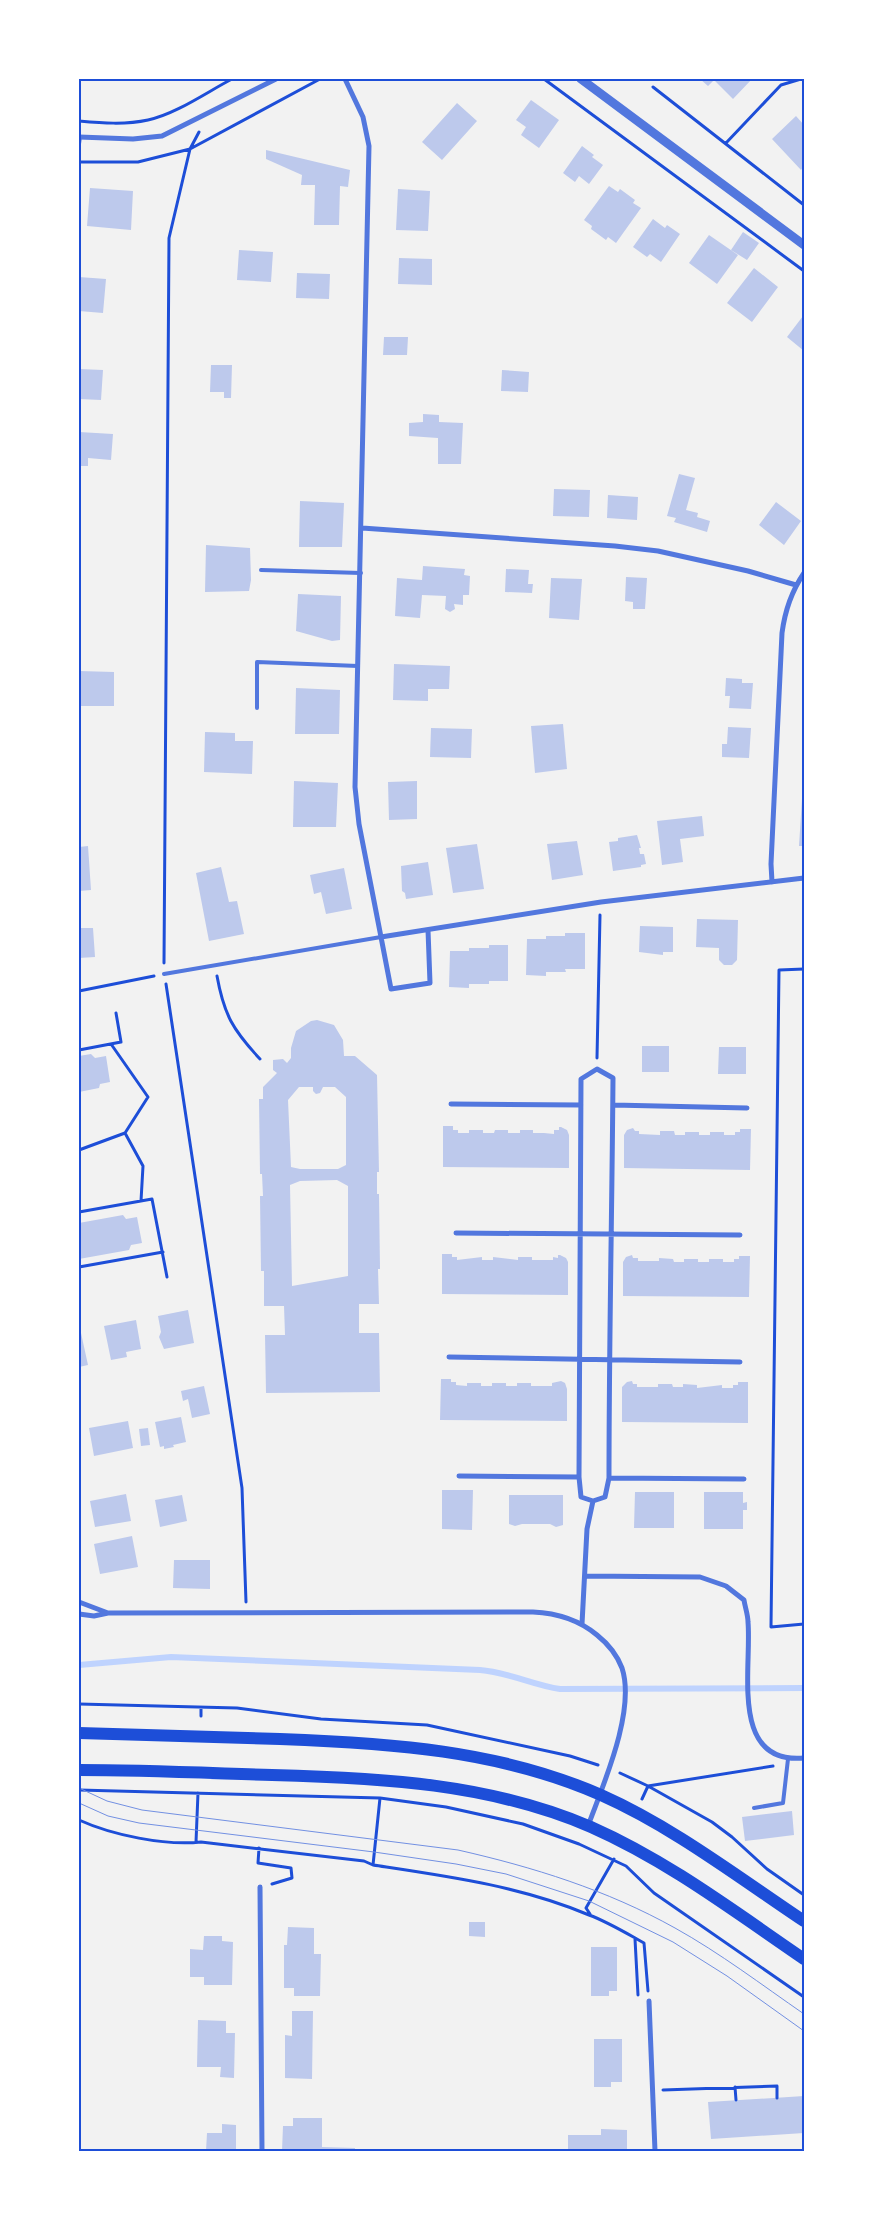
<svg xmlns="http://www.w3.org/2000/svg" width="883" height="2230" viewBox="0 0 883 2230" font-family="Inter,sans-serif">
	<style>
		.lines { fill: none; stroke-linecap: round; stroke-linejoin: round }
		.stream { stroke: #bfd3fe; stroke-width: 6 }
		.building { fill: #bdc9ec; fill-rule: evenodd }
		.path { stroke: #1d4ed8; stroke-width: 3 }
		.service { stroke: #5277de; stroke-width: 4 }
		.minor { stroke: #5277de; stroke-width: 5 }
		.tertiary { stroke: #5277de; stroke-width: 9 }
		.primary { stroke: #1d4ed8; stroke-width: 12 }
		.tram { stroke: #7290e2; stroke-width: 1 }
		.neatline { fill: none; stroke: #1d4ed8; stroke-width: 2 }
	</style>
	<rect width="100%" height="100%" fill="#f2f2f2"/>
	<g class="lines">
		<path class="stream" d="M79 1665 171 1657 480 1670C508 1672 533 1685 560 1689L804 1688"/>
	</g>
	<path class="building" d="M700 79H752L733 99 714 80 708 86Z
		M531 100 559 120 539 148 521 135 526 127 516 120Z
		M457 103 477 121 442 160 422 142Z
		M796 116 804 125V166L801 170 772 139Z
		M582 146 594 155 592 157 603 165 589 184 579 176 575 182 563 173Z
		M266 150 350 170 348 187 340 186 339 225H314L315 185H301L302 175 266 159Z
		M609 186 618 192 620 189 635 200 633 203 641 208 616 243 608 237 606 240 591 229 592 226 584 220Z
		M90 188 133 191 131 230 87 226Z
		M398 189 430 191 428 231 396 230Z
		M653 219 665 228 667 225 680 234 661 262 650 254 647 257 633 247Z
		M743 232 759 243 747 260 731 250Z
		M709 235 738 255 717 284 689 263Z
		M239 250 273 252 271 282 237 280Z
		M399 258 432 259V285L398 284Z
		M754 268 778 287 752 322 727 303Z
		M297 273 330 274 329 299 296 298Z
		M79 277 106 279 103 313 79 311Z
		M803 316 804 317V351L787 337Z
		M384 337H408L407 355H383Z
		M211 365H232L231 398H224V392H210Z
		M79 369 103 370 101 400 79 399Z
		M502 370 529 372 528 392 501 391Z
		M423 414 439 415V422L463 423 461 464H438V438L409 436V423L423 422Z
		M79 432 113 434 111 460 88 458V466H79Z
		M679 474 695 478 686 510 698 513 697 517 710 521 707 532 674 522 676 518 667 516Z
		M554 489 590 490 589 517 553 516Z
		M608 495 638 497 637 520 607 518Z
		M300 501 344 503 342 547H299Z
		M776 502 801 521 784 545 759 525Z
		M206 545 250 548 251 580 249 591 205 592Z
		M423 566 465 569 464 575 470 576 469 595H463V605L454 604 455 609 450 612 445 609 446 596 422 595 420 618 395 616 397 578 422 580Z
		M506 569 529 570 528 584H533L532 593 505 592Z
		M626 577 647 578 645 609H633V602L625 601Z
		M551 578 582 579 579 620 549 618Z
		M298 594 341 596 340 640 332 641 296 631Z
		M394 664 450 666 449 689H428V701L393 700Z
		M79 671 114 672V706H79Z
		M726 678 742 679V683H753L751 709 729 708 730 696H725Z
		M296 688 340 690 339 734H295Z
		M563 724 567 769 535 773 531 726Z
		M728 727 751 728 749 758 722 757V744H727Z
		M431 728 472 729 471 758 430 757Z
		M205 732 235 733V741H253L252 774 204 772Z
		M294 781 338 783 336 827H293Z
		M417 781V819L389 820 388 782Z
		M803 783H804V846H799Z
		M702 816 704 836 680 839 683 862 662 865 657 821Z
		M637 835 641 848H639L640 854H644L646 864 641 865V867L613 871 609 842 618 841V838Z
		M577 841 583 875 552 880 547 844Z
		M477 844 484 889 453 893 446 848Z
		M88 846 91 890 79 891V847Z
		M428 862 433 895 406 899 405 893 402 891 401 866Z
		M221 867 229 902 237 901 244 934 209 941 196 873Z
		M344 868 352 909 326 914 321 892 314 894 310 875Z
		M697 919 738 920 737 960 732 965H724L719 960V948L696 947Z
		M640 926 673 927V952H663V955L639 952Z
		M79 928H93L95 957 79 958Z
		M565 933H585V969H565L566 972H546V976L526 975 527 939H546V936H565Z
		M489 945H508V981H489V984H469V988L449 987 450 951H469V948H489Z
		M317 1020 334 1025 343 1040 344 1056H355L377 1075 379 1172H377V1194H379L380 1269H378L379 1304H359V1333H379L380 1392 266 1393 265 1335H285L284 1306H264V1271H261L260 1196H263L262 1174H260L259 1099H263V1087L277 1073 273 1070V1060L283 1059 287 1063 291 1058V1048L296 1031 311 1021ZM299 1087H313V1091L316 1094 320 1093 323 1087H335L346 1097V1165L338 1169H300L291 1167 288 1100ZM337 1180 348 1186V1276L292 1286 290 1185 300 1181Z
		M642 1046H669V1072H642Z
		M719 1047H746V1074H718Z
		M91 1054 95 1058 106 1056 110 1082 100 1084 99 1088 79 1092V1056Z
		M443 1126H453V1130H458V1133H469V1130H483V1133H494L495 1130H508V1133H520V1130H533V1133H544L554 1134V1130H559V1127H561L567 1130 569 1135V1168L443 1167Z
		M633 1128 635 1131H639V1134L660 1135V1131H674L675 1135H685V1132H699V1135H710V1132H724V1135H735V1132H740V1129H751L750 1170 624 1168V1135L627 1130Z
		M123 1215 126 1219 137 1217 142 1243 131 1245 129 1250 79 1259V1223Z
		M442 1254H452V1257H457V1260L482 1257V1260H493V1257L518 1260V1257H532V1260H553V1257L558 1258V1255H560L566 1258 568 1262V1295L442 1294Z
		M632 1255 633 1258H638V1261H659V1258L673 1259 674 1262H684V1259H698V1262H709V1259H723V1262H734V1259H739V1256H750L749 1297 623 1296V1262L626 1257Z
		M188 1310 194 1343 164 1349 159 1337 161 1332 158 1316Z
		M136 1320 141 1349 126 1352 127 1357 111 1360 104 1326Z
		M79 1333H81L88 1365 79 1367Z
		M441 1379H451V1382H456V1385L467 1386V1383H481V1386H492V1383H506V1386H517V1383H531V1386H552V1383L561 1381 565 1383 567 1389V1421L440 1420Z
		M632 1381 633 1384H637V1387H658V1384H672L673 1387H683V1384L697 1385V1388L722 1385V1388H733V1385H738V1382H748V1423L622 1422V1387L627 1382Z
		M204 1386 210 1414 192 1418 188 1399 183 1401 181 1391Z
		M181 1417 186 1442 173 1445 174 1447 164 1449V1446L160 1447 155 1422Z
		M128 1421 133 1448 94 1456 89 1428Z
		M148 1428 150 1445 141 1446 139 1429Z
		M442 1490H473L472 1530 442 1529Z
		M635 1492H674V1528H634Z
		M704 1492H743V1503L747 1502V1510H743V1529H704Z
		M126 1494 131 1521 95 1527 90 1501Z
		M182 1495 187 1521 160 1527 155 1500Z
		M509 1495H563V1525L556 1527 550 1524H522L515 1526 509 1524Z
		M132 1536 138 1567 100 1574 94 1544Z
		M174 1560H210V1589L173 1588Z
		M792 1811 794 1835 745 1841 742 1817Z
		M469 1922H485V1937L469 1936Z
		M288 1927 314 1928V1954H321L320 1996H294V1988H284V1945H287Z
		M204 1936H222V1941L233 1942 232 1985H204V1977H190V1949L203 1950Z
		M591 1947H617V1991H609V1996H591Z
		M292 2011H313L312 2079 285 2078V2035L292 2036Z
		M198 2020 226 2021V2033H235L234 2078 220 2077 221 2067H197Z
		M594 2039H622V2082H611V2087H594Z
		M804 2096V2133L711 2139 708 2102Z
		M293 2118H322V2147L355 2148V2151H282L283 2126H293Z
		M222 2124 236 2125V2151H206L207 2133H222Z
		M601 2129 627 2130V2151H568V2135H601Z"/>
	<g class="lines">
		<path class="path" d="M544 79 804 271
			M653 87 804 205
			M79 121C102 123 125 125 148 120 176 114 207 92 232 79
			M726 143 781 85 801 79
			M79 162H138L190 149 320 79
			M164 963 169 238 190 149 199 132
			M804 969 779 970 771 1627 804 1624
			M217 976C224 1015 233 1030 260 1059
			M166 984 242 1488 246 1602
			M79 991 154 976
			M111 1044 148 1097 125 1133 143 1166 141 1201
			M79 1050 121 1042 116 1013
			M597 1058 600 915
			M79 1150 125 1133
			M79 1212 152 1199 167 1277
			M79 1267 163 1252
			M79 1704 237 1708 321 1719 427 1725 570 1756 598 1765
			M201 1716V1708
			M620 1773 648 1786 712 1822 732 1837 767 1869 804 1895
			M79 1790 380 1798 446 1807 523 1824 579 1844 626 1866 654 1893 804 1997
			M642 1799 648 1786 773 1766
			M79 1820C112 1835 165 1846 201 1842L364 1861 373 1865C446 1876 521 1886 589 1915 608 1922 626 1933 644 1943L648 1991
			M196 1842 198 1793
			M259 1848 258 1863 291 1868 292 1878 272 1884
			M373 1865 380 1798
			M590 1914 586 1908 614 1859
			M635 1939 638 1995
			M735 2087 736 2100
			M663 2090 777 2086V2098"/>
		<path class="service" d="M79 144 80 137
			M261 570 361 573
			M257 708V662L358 666
			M164 974 381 937
			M754 1808 783 1803 788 1759"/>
		<path class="minor" d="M345 79 363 117 369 146 355 787 359 824 381 937
			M79 137 133 139 162 136 276 79
			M362 528 615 546 658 551 748 571 796 585
			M772 882 771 864 782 633C785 610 791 592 804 573
			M428 930 430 983 391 989 381 937 601 902 804 878
			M597 1069 613 1078C612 1211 609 1344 609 1478L605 1497 593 1501 581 1497 579 1477 581 1079Z
			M451 1104 581 1105
			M613 1105 747 1108
			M456 1233 740 1235
			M449 1357 740 1362
			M459 1476 579 1477
			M609 1478 744 1479
			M585 1576 700 1577 726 1586 744 1600C745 1607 748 1615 748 1622 752 1668 729 1765 804 1758
			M79 1602 108 1613
			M79 1614 94 1616 108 1613 533 1612C556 1613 579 1620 597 1635 607 1643 617 1655 622 1668 636 1711 603 1785 588 1826
			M582 1624 587 1529 593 1501
			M260 1887 262 2151
			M649 2001 655 2151"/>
		<path class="tertiary" d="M581 79 804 245"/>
		<path class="primary" d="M79 1733C146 1735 213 1737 280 1739 389 1743 499 1750 601 1795 673 1827 738 1877 804 1921
			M79 1770C143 1770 208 1773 272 1775 381 1778 489 1783 591 1827 668 1861 735 1912 804 1959"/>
		<path class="tram" d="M79 1788 107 1801 142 1810 458 1850C533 1867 607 1890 675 1928 720 1953 762 1985 804 2014
			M79 1803 108 1816 139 1823 374 1852 456 1864 506 1874 589 1901 673 1942 727 1976 804 2031"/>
	</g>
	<rect width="883" height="2230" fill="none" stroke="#ffffff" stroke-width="160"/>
	<rect x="80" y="80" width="723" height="2070" class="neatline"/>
</svg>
